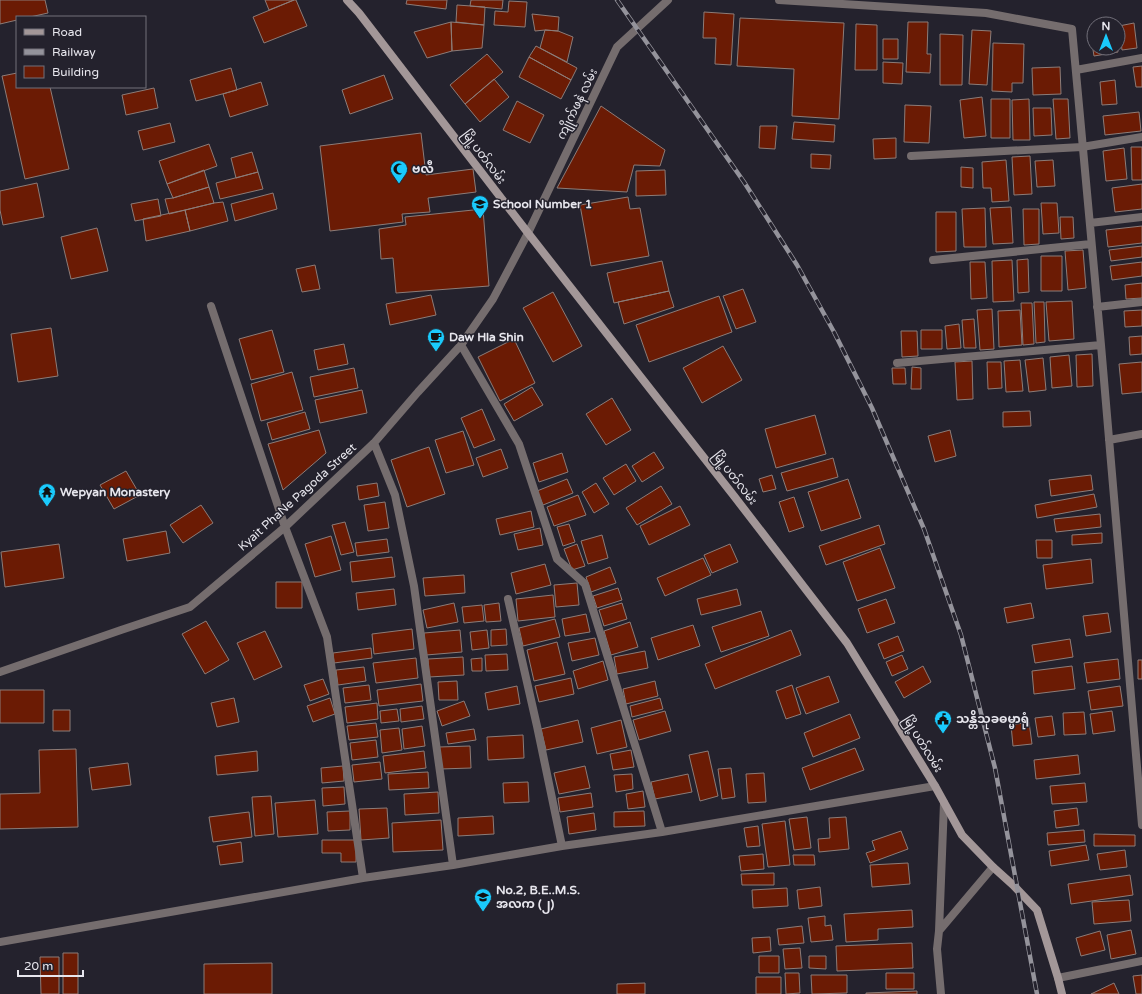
<svg xmlns="http://www.w3.org/2000/svg" width="1142" height="994" viewBox="0 0 1142 994" font-family="'Varela Round','Noto Sans Myanmar',sans-serif">
	<style>
		.building { fill: #6b1b04; stroke: #8c7c78 }
		.lines { fill: none; stroke-linecap: round; stroke-linejoin: round }
		.minor { stroke: #756d6e; stroke-width: 8 }
		.secondary { stroke: #a39798; stroke-width: 8 }
		.rail-casing { stroke: #94939b; stroke-width: 4.5 }
		.rail { stroke: #24222d; stroke-width: 3; stroke-dasharray: 9; stroke-linecap: butt }
		.labels { text-anchor: middle; stroke-width: 3; stroke-linejoin: round; paint-order: stroke }
		.street-label { font-size: 12px; fill: #e7e6ed; stroke: #24222d }
		.poi-label { font-size: 12px; font-weight: bold; fill: #e7e6ed; stroke: #24222d; text-anchor: start }
	</style>
	<rect width="100%" height="100%" fill="#24222d"/>
	<path class="building" d="M0 0H45L48 13 30 17H17V20L0 24Z
		M265 0H294L269 10Z
		M294 0H296L307 26 264 43 253 17Z
		M407 0H447L446 9 406 4Z
		M471 0H503L502 9 470 6Z
		M509 1 527 2 525 27 494 25 495 11 508 12Z
		M457 5 485 7 484 25 456 22Z
		M704 12 734 14 731 65 715 64 716 38H703Z
		M532 14 559 17 558 31 545 30 535 31Z
		M740 18 844 23 839 119 792 116 794 69 737 66Z
		M451 22 452 51 427 58 414 32Z
		M451 22 484 25 482 48 452 51Z
		M908 22H928L927 54H931L930 73 906 72Z
		M1134 23 1137 48 1122 50 1119 26Z
		M856 24 877 25V70H855Z
		M545 30 558 31 573 37 567 62 540 48Z
		M972 30 991 31 987 85 969 84Z
		M1094 30V48H1117L1118 52 1094 56 1090 31Z
		M940 34 963 35 962 85H940Z
		M883 39H898V59H883Z
		M993 43 1024 44 1023 83H1012V92L992 91Z
		M536 46 577 68 571 80 529 57Z
		M487 54 503 72 465 104 450 85Z
		M529 57 571 80 561 99 519 77Z
		M883 62 903 63 902 84 883 83Z
		M1142 66V87H1136L1133 67Z
		M1060 67 1061 94 1033 95 1032 68Z
		M231 68 237 90 196 101 190 80Z
		M17 73V87H50L69 169 25 179 2 76Z
		M384 75 393 99 350 114 342 90Z
		M494 79 509 97 480 122 465 104Z
		M1115 80 1117 104 1102 105 1100 82Z
		M261 82 268 105 230 117 223 94Z
		M154 88 158 108 126 115 122 95Z
		M982 97 986 136 964 138 960 100Z
		M991 99H1010V138H991Z
		M1029 99 1030 140H1013L1012 100Z
		M1053 99H1068L1070 138 1056 139Z
		M517 101 544 115 530 143 503 130Z
		M905 105 931 106 929 143 904 142Z
		M601 106 665 150 660 166 634 165 627 192 557 188Z
		M1033 108H1051L1052 135 1034 136Z
		M1139 112 1141 131 1105 135 1103 116Z
		M794 122 835 125 834 142 792 139Z
		M170 123 175 142 143 150 138 131Z
		M760 126H777L775 149 759 148Z
		M421 133 426 175 473 169 476 192 428 198 430 212 402 214 403 222 330 231 320 146Z
		M896 138V158L874 159 873 139Z
		M209 144 217 166 167 184 159 161Z
		M1131 147H1142V180H1132Z
		M1124 148 1127 179 1106 181 1103 151Z
		M252 152 258 172 236 178 231 158Z
		M811 154 831 155 830 169 811 168Z
		M1030 156 1032 194 1014 195 1012 157Z
		M1006 160 1009 201 992 202 991 188H983L982 162Z
		M1053 160 1055 186 1037 187 1035 161Z
		M961 167 973 168V188L961 187Z
		M204 170 209 187 173 198 167 184Z
		M665 170 666 195 636 196V171Z
		M258 172 263 189 220 199 216 183Z
		M37 183 44 217 3 225 0 210V191Z
		M1142 184V209L1115 212 1112 188Z
		M209 187 214 203 169 214 165 199 173 198Z
		M273 193 277 209 235 221 231 204Z
		M628 197 630 209 640 208 649 256 591 266 580 205Z
		M158 199 161 216 135 221 131 204Z
		M223 202 228 221 190 231 185 210 214 203Z
		M1041 203H1057L1059 233 1043 234Z
		M1011 207 1013 243 993 244 990 208Z
		M985 208 986 247H964L962 209Z
		M483 209 489 286 396 293 393 258 381 259 379 229 406 225 405 217Z
		M1023 209H1039V244L1024 245Z
		M185 210 190 231 146 241 143 219Z
		M936 212H956V251L936 252Z
		M1060 217H1073L1074 238 1061 239Z
		M1142 226V243L1108 247 1106 230Z
		M97 228 108 271 71 279 61 237Z
		M1142 246V257L1111 261 1109 250Z
		M1083 250 1086 288 1068 290 1065 251Z
		M1041 256H1062V291H1041Z
		M1028 259 1029 292 1018 293 1017 260Z
		M1012 260 1014 301 993 302 992 261Z
		M662 261 669 291 614 303 607 273Z
		M970 262H985L987 298 971 299Z
		M1142 262V276L1112 280 1110 266Z
		M315 265 320 289 302 292 296 269Z
		M1142 283V298L1126 299 1125 285Z
		M743 289 756 322 736 329 723 296Z
		M669 291 674 307 624 324 618 302Z
		M553 292 582 346 553 362 523 308Z
		M431 295 436 315 390 325 386 304Z
		M719 296 732 332 649 362 636 325Z
		M1072 301 1074 339 1049 341 1046 302Z
		M1034 302H1044L1045 342 1036 343Z
		M1021 303H1032L1034 344 1023 345Z
		M992 309 994 349 980 350 977 310Z
		M1020 310 1022 345 999 347 998 311Z
		M1142 310V326L1125 327 1124 311Z
		M974 319 976 348H964L962 320Z
		M959 324 961 348 947 349 945 326Z
		M51 328 58 376 18 382 11 334Z
		M272 330 284 372 251 380 239 339Z
		M921 330H942V349H921Z
		M901 331H917L918 356 902 357Z
		M1142 336V354L1130 355 1129 337Z
		M514 339 535 383 500 401 478 357Z
		M344 344 348 364 318 370 314 350Z
		M723 346 742 380 702 403 683 368Z
		M1092 354 1093 386 1077 387 1076 355Z
		M1069 355 1072 386 1052 388 1050 357Z
		M1043 358 1046 390 1029 392 1025 360Z
		M1020 360 1023 391 1006 392 1004 361Z
		M972 361 973 399 957 400 955 362Z
		M987 362H1001L1002 388 988 389Z
		M1142 362V392L1122 394 1119 364Z
		M912 367 921 368V389H911Z
		M354 368 358 388 314 397 310 377Z
		M892 368H905L906 384H893Z
		M292 372 303 410 261 421 251 384Z
		M532 387 543 405 514 421 504 404Z
		M362 390 367 413 320 423 315 400Z
		M612 398 631 430 606 445 586 414Z
		M482 409 495 440 474 448 461 418Z
		M1030 411 1031 426 1003 427V412Z
		M305 412 310 429 272 440 267 423Z
		M815 415 826 454 776 468 765 429Z
		M319 430 326 453 283 490 268 444Z
		M950 430 956 456 935 462 928 436Z
		M463 431 474 465 446 473 435 440Z
		M429 447 445 494 407 507 391 460Z
		M501 449 508 468 483 477 476 458Z
		M654 452 664 468 642 482 632 466Z
		M562 453 568 472 539 482 533 463Z
		M833 458 838 477 787 491 781 473Z
		M626 464 636 481 614 495 603 478Z
		M126 471 140 495 114 509 100 485Z
		M772 475 776 489 763 492 759 479Z
		M1091 475 1093 490 1051 496 1049 480Z
		M567 479 573 493 543 505 537 491Z
		M848 479 861 518 821 531 808 492Z
		M377 483 379 496 359 500 357 486Z
		M596 483 609 504 594 513 582 492Z
		M661 486 672 504 637 525 626 508Z
		M1094 494 1097 507 1037 518 1035 505Z
		M578 495 586 515 554 526 547 507Z
		M794 497 804 527 789 532 779 502Z
		M385 502 389 528 368 531 364 505Z
		M201 505 213 523 183 543 170 525Z
		M680 506 690 525 649 545 640 526Z
		M531 511 534 527 500 535 496 519Z
		M1100 514 1101 527 1056 532 1054 519Z
		M345 522 354 552 341 555 332 525Z
		M569 524 575 542 563 546 557 527Z
		M879 525 885 544 826 565 819 546Z
		M540 528 543 545 518 550 514 534Z
		M166 531 170 553 127 561 123 539Z
		M1102 533V543L1072 545V535Z
		M602 535 608 558 588 564 581 541Z
		M331 536 341 570 315 577 305 544Z
		M387 539 389 552 357 556 355 543Z
		M1036 540H1052V558H1037Z
		M59 544 64 578 5 587 1 552Z
		M577 544 585 566 572 570 564 549Z
		M730 544 738 562 712 573 704 555Z
		M880 548 895 588 857 601 843 562Z
		M392 557 395 577 352 582 350 562Z
		M703 558 711 575 665 596 657 578Z
		M1091 559 1093 583 1046 589 1043 565Z
		M545 564 551 585 516 594 511 573Z
		M610 567 616 583 591 592 586 577Z
		M464 575 465 593 425 596 423 578Z
		M276 582H302V608H276Z
		M577 583 579 605 556 607 554 585Z
		M618 588 622 600 597 608 593 596Z
		M394 589 396 605 358 610 356 593Z
		M737 589 741 605 701 615 697 599Z
		M553 595 555 617 518 621 516 599Z
		M886 599 895 623 867 633 858 609Z
		M454 603 458 622 427 628 423 610Z
		M499 603 501 621 486 622 484 605Z
		M622 603 627 619 604 626 599 610Z
		M1031 603 1034 618 1007 623 1004 608Z
		M482 605 484 621 464 623 462 607Z
		M761 611 769 636 721 652 712 627Z
		M1108 613 1111 632 1086 636 1083 616Z
		M586 614 590 632 565 636 562 619Z
		M555 619 560 637 523 646 519 628Z
		M206 621 229 660 205 674 182 634Z
		M630 622 638 647 611 655 604 631Z
		M693 625 700 646 658 660 651 638Z
		M412 629 414 649 374 654 372 634Z
		M506 629 507 645 491 646V630Z
		M460 630 462 652 426 655 424 633Z
		M487 630 489 648 472 650 470 632Z
		M791 630 801 655 715 689 705 664Z
		M265 631 282 667 254 680 237 643Z
		M898 636 904 651 884 659 878 644Z
		M595 638 599 655 572 661 568 643Z
		M1070 639 1073 657 1035 663 1032 645Z
		M557 642 565 674 534 681 527 650Z
		M371 648 372 658 334 663 333 653Z
		M645 651 648 668 617 674 614 657Z
		M507 654 508 670 486 671 485 655Z
		M902 655 908 669 892 676 886 662Z
		M463 657 464 675 429 677 428 659Z
		M416 658 418 678 376 683 373 663Z
		M482 658V671H472L471 659Z
		M1118 659 1120 679 1087 683 1084 663Z
		M1138 660H1142V679H1138Z
		M603 661 608 680 578 689 573 671Z
		M923 666 931 682 904 698 895 682Z
		M1072 666 1075 689 1034 694 1032 671Z
		M364 667 366 681 338 685 336 670Z
		M829 676 839 702 806 714 796 688Z
		M571 678 574 694 539 702 535 686Z
		M323 679 329 694 310 701 304 685Z
		M457 681 458 700H439L438 682Z
		M655 681 658 696 626 704 623 689Z
		M421 684 423 701 379 706 377 690Z
		M369 685 371 700 345 703 343 688Z
		M792 685 801 714 786 719 776 691Z
		M517 686 520 704 488 710 485 693Z
		M1120 686 1123 706 1091 710 1088 691Z
		M0 690H44V723H0Z
		M234 698 239 722 217 727 211 703Z
		M330 698 335 714 313 722 307 706Z
		M660 698 663 709 632 717 630 706Z
		M464 701 470 716 442 726 437 711Z
		M377 703 378 719 347 723 345 707Z
		M422 706 424 719 401 722 400 709Z
		M397 709 399 721 381 723 380 711Z
		M53 710H70V731H53Z
		M665 711 671 731 639 740 633 720Z
		M1112 711 1115 731 1093 734 1090 714Z
		M1084 712 1086 734 1064 735 1063 713Z
		M850 714 860 738 813 757 804 733Z
		M1052 716 1055 735 1038 737 1035 718Z
		M578 720 583 742 546 750 541 729Z
		M621 720 627 747 597 754 591 728Z
		M1029 722 1032 744 1013 746 1011 725Z
		M376 723 378 737 349 740 347 726Z
		M422 726 425 746 404 749 402 729Z
		M399 728 402 750 382 753 380 730Z
		M474 729 476 740 448 744 446 733Z
		M523 735 524 758 488 760 487 737Z
		M376 740 378 757 352 760 350 743Z
		M470 746 471 768 440 769 439 747Z
		M855 748 864 770 810 790 802 768Z
		M76 749 78 827 0 829V794L40 793 39 750Z
		M631 750 634 767 613 770 610 754Z
		M257 751 258 771 217 775 215 756Z
		M424 751 426 768 385 773 383 756Z
		M708 751 718 796 700 801 689 755Z
		M1078 755 1080 774 1036 779 1034 760Z
		M380 762 382 779 354 782 352 765Z
		M128 763 131 785 92 790 89 768Z
		M343 766 344 781 322 783 321 768Z
		M585 766 590 788 559 794 554 773Z
		M731 768 735 797 722 799 718 769Z
		M428 772 429 788 389 790 388 774Z
		M764 773 766 802 748 803 746 774Z
		M632 774 633 789 616 792 614 775Z
		M688 774 692 792 655 799 651 782Z
		M528 782 529 802 504 803 503 783Z
		M1085 783 1087 802 1052 804 1050 786Z
		M344 787 345 804 323 806 322 788Z
		M643 791 645 807 628 809 626 794Z
		M438 792 439 813 405 815 404 794Z
		M591 793 593 807 560 812 558 798Z
		M271 796 274 834 255 836 252 797Z
		M315 800 318 834 278 837 275 803Z
		M387 808 389 838 361 840 359 809Z
		M1077 808 1079 825 1056 828 1054 811Z
		M350 811V830L328 831 327 812Z
		M644 811 645 826 614 827V812Z
		M249 812 252 837 213 842 209 817Z
		M594 813 596 830 569 834 567 817Z
		M493 816 494 834 458 836V818Z
		M807 817 811 848 794 850 789 819Z
		M846 817 849 849 819 852 818 839 830 838 829 818Z
		M441 820 443 850 393 852 392 823Z
		M785 821 790 865 768 867 762 824Z
		M758 826 760 846 747 847 744 828Z
		M1084 830 1085 842 1048 845 1047 833Z
		M901 831 908 849 870 863 866 853 875 850 872 841Z
		M1094 834 1135 835V846H1094Z
		M322 840H356V862H341V853H322Z
		M241 842 243 862 220 865 217 846Z
		M1086 845 1089 860 1051 866 1049 851Z
		M1125 850 1127 867 1100 870 1097 854Z
		M763 854 764 869 741 871 739 856Z
		M793 855H814L815 865H794Z
		M908 863 910 884 872 887 870 865Z
		M774 873V885H742L741 874Z
		M1130 875 1133 895 1071 904 1068 884Z
		M820 887 822 906 799 909 797 890Z
		M787 888 788 906 753 908 752 890Z
		M1129 900 1131 921 1094 924 1092 902Z
		M912 910 913 927 878 929V940L846 942 844 914Z
		M825 916V926L831 925 833 940 811 942 808 918Z
		M802 926 804 943 779 945 777 929Z
		M1131 930 1136 954 1111 959 1107 935Z
		M1100 931 1105 950 1081 956 1076 938Z
		M770 937 771 951 753 953 752 938Z
		M912 943 913 968 837 971 836 946Z
		M800 948 802 968 785 969 783 949Z
		M63 953H78V994H63Z
		M759 956H779V973H759Z
		M809 956H826V969L809 968Z
		M40 957H59V994H41Z
		M272 963V994H204V964Z
		M785 973H799L800 993 786 994Z
		M886 973H914V989H886Z
		M811 975H847V993L812 994Z
		M1142 975V994H1136L1133 976Z
		M756 977H781V994H756Z
		M645 983V994H617V984Z
		M1114 983 1119 994H1091Z
		M917 991V994H866V993Z"/>
	<g class="lines">
		<path class="minor" d="M779 0 986 13 1072 29 1101 345 1142 825
			M1076 70 1142 58
			M911 156 1082 147 1142 137
			M1090 223 1142 217
			M933 260 1091 244
			M211 306 285 527 327 637 363 878
			M1097 307 1142 302
			M461 345 519 444 557 559 585 584 662 832
			M897 363 1101 345
			M1109 440 1142 434
			M374 443 395 495 414 586 453 865
			M508 599 537 726 562 846
			M0 672 121 630 190 607 285 527 374 443 418 392 461 345 493 299 528 233 617 47 668 0
			M939 931 944 803
			M0 942 363 878 453 865 562 846 662 832 935 786
			M1058 978 1142 961
			M941 994 937 949 939 931 993 867"/>
		<path class="secondary" d="M347 0 359 13 528 233 734 496 847 643 935 786 962 835 993 867 1013 885 1037 910 1058 978 1062 994"/>
		<g class="rail-casing">
			<path id="rail" d="M617 0 744 182 797 265 834 332 872 408 924 529 961 635 995 768 1037 994"/>
		</g>
		<use href="#rail" class="rail"/>
	</g>
	<defs>
		<g id="mosque-pin" transform="scale(0.9)"><path d="M0 17L-7.5 6A9.5 9.5 0 1 1 7.5 6Z" fill="#1acafc" stroke="#24222d"/><path d="M3.5-4.9A6 6 0 1 0 3.5 4.9A5 5 0 1 1 3.5-4.9Z" fill="#111"/></g>
		<g id="school-pin" transform="scale(0.9)"><path d="M0 17L-7.5 6A9.5 9.5 0 1 1 7.5 6Z" fill="#1acafc" stroke="#24222d"/><path d="M0-5L7-2L0 1L-7-2ZM-4 1L0 2.5L4 1V4Q0 6-4 4Z" fill="#111"/></g>
		<g id="cafe-pin" transform="scale(0.9)"><path d="M0 17L-7.5 6A9.5 9.5 0 1 1 7.5 6Z" fill="#1acafc" stroke="#24222d"/><path d="M-5.5-4.5H6V0H3Q3 3.5 0 3.5H-2.5Q-5.5 3.5-5.5 0ZM3-3.2v2h1.7v-2ZM-6 4.5H4V6H-6Z" fill="#111"/></g>
		<g id="temple-pin" transform="scale(0.9)"><path d="M0 17L-7.5 6A9.5 9.5 0 1 1 7.5 6Z" fill="#1acafc" stroke="#24222d"/><path d="M0-6L5-2H3V0L6.5 2.5H4V6H1.5V3h-3V6H-4V2.5H-6.5L-3 0V-2H-5Z" fill="#111"/></g>
		<g id="civic-pin" transform="scale(0.9)"><path d="M0 17L-7.5 6A9.5 9.5 0 1 1 7.5 6Z" fill="#1acafc" stroke="#24222d"/><path d="M-.6-6.5H3V-4.5H.6V-3L4-1V1h2V6H-6V1h2V-1L-.6-3ZM-1.2 2.5V6h2.4V2.5Z" fill="#111"/></g>
	</defs>
	<g fill-rule="evenodd">
		<use href="#mosque-pin" x="399" y="169"/>
		<use href="#school-pin" x="480" y="204"/>
		<use href="#cafe-pin" x="436" y="337"/>
		<use href="#temple-pin" x="47" y="492"/>
		<use href="#civic-pin" x="943" y="719"/>
		<use href="#school-pin" x="483" y="897"/>
	</g>
	<g class="labels">
		<g class="street-label">
			<text transform="translate(577 104) rotate(-64)" y="4">ကျိုက်ဖနဲ လမ်း</text>
			<text transform="translate(484 157) rotate(53)" y="4">မြို့ပတ်လမ်း</text>
			<text transform="translate(735 478) rotate(52)" y="4">မြို့ပတ်လမ်း</text>
			<text transform="translate(297 497) rotate(-42)" y="4">Kyait PhaNe Pagoda Street</text>
			<text transform="translate(923 744) rotate(58)" y="4">မြို့ပတ်လမ်း</text>
		</g>
		<g class="poi-label">
			<text x="412" y="173">ဗလီ</text>
			<text x="493" y="208">School Number 1</text>
			<text x="449" y="341">Daw Hla Shin</text>
			<text x="60" y="496">Wepyan Monastery</text>
			<text x="956" y="723">သန္တိသုခဓမ္မာရုံ</text>
			<text x="496" y="894">No.2, B.E..M.S.<tspan x="496" dy="14">အလက (၂)</tspan></text>
		</g>
	</g>
	<rect x="16" y="16" width="130" height="72" fill="#24222d" stroke="#72707a"/>
	<rect x="24" y="29" width="20" height="6" fill="#a39798" stroke="#72707a"/>
	<text x="52" y="36" font-size="12" fill="#e7e6ed">Road</text>
	<rect x="24" y="49" width="20" height="6" fill="#94939b" stroke="#72707a"/>
	<text x="52" y="56" font-size="12" fill="#e7e6ed">Railway</text>
	<rect x="24" y="66" width="20" height="12" fill="#6b1b04" stroke="#72707a"/>
	<text x="52" y="76" font-size="12" fill="#e7e6ed">Building</text>
	<g transform="translate(1106 36)"><circle r="19" fill="#24222d" stroke="#72707a"/>
	<path d="M0-3L7 15L0 10L-7 15Z" fill="#1acafc"/>
	<text y="-6" font-size="11" font-weight="bold" text-anchor="middle" fill="#e7e6ed">N</text>
	</g>
	<path d="M18 970v6h65v-6" fill="none" stroke="#e7e6ed" stroke-width="2"/>
	<text x="24" y="970" font-size="12" fill="#e7e6ed" stroke="#24222d" stroke-width="3" paint-order="stroke">20 m</text>
</svg>
